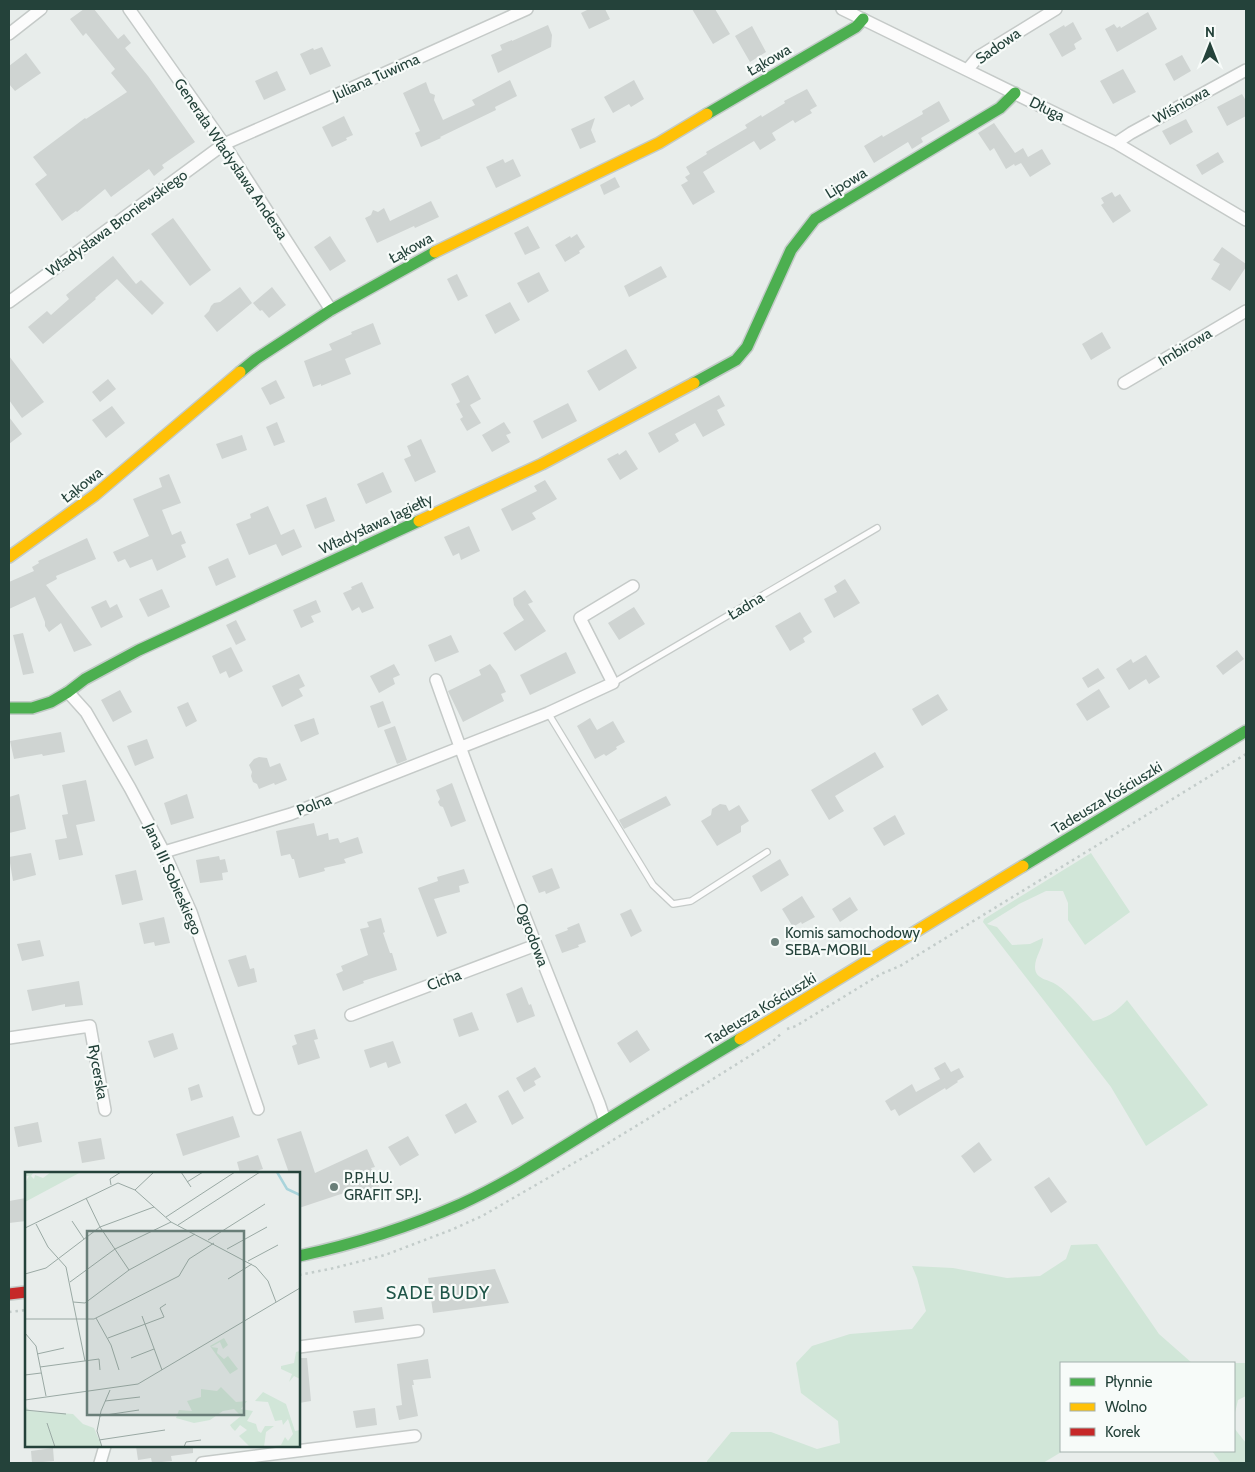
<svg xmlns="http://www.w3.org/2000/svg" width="1255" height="1472" viewBox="0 0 1255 1472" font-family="Cabin,sans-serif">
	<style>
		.green { fill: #d1e6d8 }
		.building { fill: #cfd4d2 }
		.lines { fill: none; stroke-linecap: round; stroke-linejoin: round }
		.lane-casing { stroke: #c5cac8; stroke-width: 8 }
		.street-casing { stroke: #c5cac8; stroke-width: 14 }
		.fast-casing { stroke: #c3cbc8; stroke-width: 14 }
		.slow-casing { stroke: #c3cbc8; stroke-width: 14 }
		.jam-casing { stroke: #c3cbc8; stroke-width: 14 }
		.path { stroke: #c3ccca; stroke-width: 2.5; stroke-dasharray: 2.5 4; stroke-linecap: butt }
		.lane { stroke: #fcfcfc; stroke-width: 5.5 }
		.street { stroke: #fcfcfc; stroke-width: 11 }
		.fast { stroke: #4caf50; stroke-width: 11 }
		.slow { stroke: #ffc107; stroke-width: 11 }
		.jam { stroke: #c62828; stroke-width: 11 }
		.poi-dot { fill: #697e78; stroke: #f7fbf9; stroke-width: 2 }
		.labels { text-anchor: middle; stroke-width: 4.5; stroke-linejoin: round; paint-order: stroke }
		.street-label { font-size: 15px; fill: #24423a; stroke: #f7fbf9 }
		.poi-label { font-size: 15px; fill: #24423a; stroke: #f7fbf9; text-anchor: start }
		.quarter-label { font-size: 18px; letter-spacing: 1px; fill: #1f5548; stroke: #f7fbf9 }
		.inset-river { fill: none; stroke: #a9d4db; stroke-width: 2.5 }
		.inset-road { fill: none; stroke: #9aa9a4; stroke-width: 1 }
		.view { fill: #697e78; fill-opacity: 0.15; stroke: #697e78; stroke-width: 2.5 }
		.inset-edge { fill: none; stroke: #24423a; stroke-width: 2.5 }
	</style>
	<rect width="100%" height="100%" fill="#e8edeb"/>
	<path class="green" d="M1091 853 1130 912 1085 945 1068 920V903L1063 891H1046L1019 904 987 924 997 927 1012 945 1030 944 1043 938C1043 948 1035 956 1035 967 1035 980 1049 979 1057 985 1071 995 1082 1009 1093 1021 1108 1018 1117 1011 1127 1000L1208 1105 1146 1146 1111 1087 983 922 984 919Z
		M1097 1244 1159 1334 1192 1363H1061V1451H1063L1043 1463H707V1461L731 1432H771L817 1449 840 1443 838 1421 801 1393 796 1363 812 1346 850 1334 912 1329 926 1311 917 1278 912 1266 953 1268 1007 1278 1040 1276 1066 1259 1071 1245Z
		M1234 1363H1246V1396L1238 1400 1234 1417Z
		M1234 1428 1246 1443V1463H1221L1212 1451H1234Z"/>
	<path class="building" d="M84 9H94L118 39 124 34 131 43 125 48 148 76 195 142 162 165 164 168 154 176 149 169 111 197 105 189 77 212 76 211 62 221 35 184 47 175 33 157 85 118 86 119 127 92 111 73 115 69 86 33 83 36 70 19Z
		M589 9H605L610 19 589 29 581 13Z
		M692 9H715L730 34 713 44Z
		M1148 12 1157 29 1117 52 1105 29 1114 24 1117 28 1120 26 1121 28Z
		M1073 22 1082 39 1074 44 1076 49 1062 57 1049 34 1064 25 1065 27Z
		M548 25 552 35 551 47 498 73 491 55 502 50 500 45 512 40V41Z
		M752 26 766 52 750 62 735 36Z
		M322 47 331 66 310 75 300 54 313 48 314 50Z
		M26 53 41 73 15 91 9 84V66Z
		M1182 55 1191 71 1174 81 1165 64Z
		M1123 69 1136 92 1113 104 1100 81Z
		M277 71 286 90 264 100 255 81Z
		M510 80 517 96 495 107 496 110 440 137 441 138 421 147 415 133 420 131 403 93 426 82 430 93 435 95 434 100 443 120 475 105 472 100Z
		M634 80 644 99 631 107 629 104 613 113 604 97Z
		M807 89 817 106 810 110 812 113 795 123 793 120 772 133 776 140 760 150 754 141 703 172 715 192 693 205 681 185 688 181 685 177 690 174 686 167 707 154 706 152 747 128 745 125 761 115 762 117 785 103 784 101Z
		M1242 94 1246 101V116L1227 126 1217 107Z
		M939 101 950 121 921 138 923 142 912 149 908 142 874 163 864 146 882 135 883 137 923 114 922 111Z
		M344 116 353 135 346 138 347 140 332 147 322 127Z
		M595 118 591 130 596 142 580 149 571 129Z
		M1186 119 1193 132 1170 145 1162 131Z
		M994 123 1015 153 1023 148 1028 157 1042 149 1051 164 1030 177 1021 163 1015 166 1014 164 1006 169 994 148 990 151 978 133Z
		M1218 152 1224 162 1202 175 1196 165Z
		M503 159 505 163 513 159 521 176 496 188 486 167Z
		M615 177 620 187 604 195 600 185Z
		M1112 192 1115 197 1120 194 1131 211 1113 223 1101 205 1104 203 1101 198Z
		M431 201 439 217 415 228 414 226 377 243 365 218 371 215 373 210 378 212 384 208 390 221Z
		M173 218 211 270 190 286 151 234Z
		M528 226 540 248 525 255 514 233Z
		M577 234 585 247 579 251 580 253 565 262 555 245 570 236 571 238Z
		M330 236 346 261 330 271 314 247Z
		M1222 247 1246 264V267L1230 291 1211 279 1220 264 1213 260Z
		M113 256 136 284 141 280 164 303 152 315 117 279 95 298 96 299 43 344 28 327 47 311 51 315 69 299 66 295Z
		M661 266 667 277 629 297 624 286Z
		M539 272 549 291 528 303 517 283Z
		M457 274 468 296 458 301 447 279Z
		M240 287 252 303 217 332 204 316 209 311 211 306 214 303 220 302Z
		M272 287 286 305 269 318 262 310 260 311 253 303Z
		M510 302 520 320 495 334 485 315Z
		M373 323 381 344 345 359 351 374 321 386V384L313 387 304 361 332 350 329 344 352 334 351 332Z
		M1102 332 1111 348 1091 360 1082 344Z
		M626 349 637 368 599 391 587 371Z
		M9 356 44 402 22 418 9 400Z
		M468 375 481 399 470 405 481 423 467 431 460 419 463 417 456 404 460 402 451 384Z
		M108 379 116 389 100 402 92 392Z
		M276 380 285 398 270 405 261 388Z
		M719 395 725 406 717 410 725 425 703 437 695 423 675 434 679 441 659 453 648 433Z
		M568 403 577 421 542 439 533 421Z
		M112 406 125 423 106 438 92 420Z
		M9 417 22 434 9 444Z
		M277 422 285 442 274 446 266 427Z
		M504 422 511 433 506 435 510 442 492 452 482 435Z
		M242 435 247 450 222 459 216 444Z
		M421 439 436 472 415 482 404 459 411 456 407 446Z
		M626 450 638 469 620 480 607 459 618 453 619 455Z
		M383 472 392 492 366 504 357 484Z
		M169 474 181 503 162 510 172 535 181 531 186 543 181 545 186 557 157 571 152 559 130 568 125 559 118 562 113 552 149 536 133 499 162 487 159 478Z
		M545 480 557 499 532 513 536 519 512 531 501 509 537 491 534 486Z
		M326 497 335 521 315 529 306 505Z
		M268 506 281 535 294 529 302 547 282 556 276 544 249 555 236 524 251 518 250 514Z
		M469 526 480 551 461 560 459 553 453 556 444 537Z
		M87 538 96 559 56 576 57 579 46 585 92 645 74 652 61 623 49 632 45 626V622L35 597 9 609V582L34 571 32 567 39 563 38 561Z
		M228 558 236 577 216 586 208 567Z
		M845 579 860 603 834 618 824 599 837 592 834 586Z
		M362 582 374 608 362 613 359 607 352 611 343 593 352 589 351 587Z
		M162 589 170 607 148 617 139 599Z
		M525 590 533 602 528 604 546 631 515 651 503 633 524 620 514 605 513 598Z
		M106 600 110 608 117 604 123 617 101 628 91 607Z
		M316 600 321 612 311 616 314 622 301 628 293 610Z
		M634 607 645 624 619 640 608 623Z
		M800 612 812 632 803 638 805 642 790 651 775 626Z
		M236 620 246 640 236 645 226 625Z
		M23 633 34 673 23 675 13 635Z
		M451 635 459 652 435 662 428 645Z
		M231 647 243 671 229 678 226 671 220 674 212 656Z
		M1237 650 1244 659 1223 675 1216 666Z
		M566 652 576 673 530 695 520 675Z
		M1146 655 1160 677 1149 684 1146 679 1129 690 1116 669 1131 659 1133 663Z
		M394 664 400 675 393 678 395 684 379 693 370 676Z
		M490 664 497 673 506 692 501 694 504 701 463 722 448 691 481 675 479 670Z
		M1098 668 1105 678 1088 688 1082 678Z
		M299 674 305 686 299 689 303 696 282 707 272 686Z
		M1099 689 1110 707 1087 721 1076 704Z
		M120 690 132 712 113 722 101 700Z
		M938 694 948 710 922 726 912 709Z
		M383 701 391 723 378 728 370 706Z
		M188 702 197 721 186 727 177 707Z
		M314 718 319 734 301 742 294 725Z
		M590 718 597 730 613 721 625 742 616 747 617 749 606 756 604 754 595 759 577 726Z
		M395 726 407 760 397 764 384 730Z
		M61 732 65 752 43 756 42 754 14 759 10 741Z
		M147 739 154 758 135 766 127 746Z
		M875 752 884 767 835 796 844 811 829 820 811 790Z
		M259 757 267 758 270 767 280 763 287 780 275 785 274 783 259 789 257 784 253 782 251 776 252 772 249 765 254 759Z
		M86 780 95 821 76 825 83 855 59 860 55 840 67 838 62 815 68 814 62 785Z
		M452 783 466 821 451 827 443 807 440 806 438 802 440 799 436 790Z
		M19 794 26 829 9 833V797Z
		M187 794 194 818 171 825 164 803Z
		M666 796 671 805 624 829 619 820Z
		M720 804 726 805 729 811 739 805 749 821 741 826V832L717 846 701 821 711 815 712 809Z
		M895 815 905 834 884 846 873 828Z
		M314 823 317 836 328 833 329 840 338 838 340 843 358 837 363 853 344 859 346 863 324 868 325 871 299 878 294 859H292L290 854 281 856 276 831Z
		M31 853 36 875 13 881 9 857Z
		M219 856 220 860 225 859 228 872 222 873 223 880 200 883 196 860Z
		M780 859 789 875 761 892 752 876Z
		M552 868 560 888 546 894 545 891 539 893 532 876Z
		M464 869 469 883 459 886 460 892 434 899 447 933 437 937 418 888 438 881 437 877Z
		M136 870 143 900 122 905 115 875Z
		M802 896 815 917 802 924 801 922 793 927 782 909Z
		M850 897 858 910 840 922 832 909Z
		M631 909 642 931 631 937 620 914Z
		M164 917 170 943 155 946 154 942 144 944 139 923Z
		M381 918 385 932 383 933 390 953H392L397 970 363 981 364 983 343 991 336 974 343 971 341 966 368 955 360 929 369 927 367 922Z
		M579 923 586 942 578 945 579 947 562 953 555 935 568 930 567 928Z
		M40 940 44 956 22 961 17 944Z
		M246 955 250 969 254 968 257 982 238 987 228 960Z
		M79 981 83 1005 65 1007V1004L32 1011 27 990Z
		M522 987 529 1005 531 1004 535 1016 517 1023 506 994Z
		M472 1012 479 1030 459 1037 453 1019Z
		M315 1029 318 1039 314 1040 320 1058 298 1065 292 1046 297 1044 294 1035Z
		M637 1030 650 1050 630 1063 617 1043Z
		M173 1033 178 1049 154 1058 148 1041Z
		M393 1041 401 1063 388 1068 386 1062 370 1068 364 1050Z
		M945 1062 951 1072 959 1068 964 1077 957 1081 958 1082 946 1090 945 1088 899 1116 895 1109 891 1111 885 1101 912 1084 916 1092 940 1079 934 1068Z
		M535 1067 541 1077 534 1081 536 1085 524 1092 516 1078Z
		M199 1084 203 1097 191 1101 188 1088Z
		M508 1090 524 1118 512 1125 498 1096Z
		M466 1103 477 1122 455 1134 445 1115Z
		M233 1116 240 1137 183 1156 176 1134Z
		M38 1122 42 1142 18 1147 14 1127Z
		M301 1131 315 1173 367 1149 375 1167 371 1168 381 1190 355 1201 350 1191 299 1208V1173H289L277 1139Z
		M408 1136 419 1155 400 1166 388 1147Z
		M101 1138 105 1159 82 1163 78 1142Z
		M979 1142 992 1160 974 1173 961 1156Z
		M258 1155 263 1169 249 1173H240L237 1162Z
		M1049 1177 1067 1202 1051 1213 1034 1187Z
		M26 1198V1221L9 1223V1201Z
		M495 1269 509 1303 433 1313 428 1278Z
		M382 1307 384 1319 355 1323 353 1311Z
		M299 1358H307L311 1401 299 1403Z
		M428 1359 431 1378 413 1380 414 1385H412L418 1416 399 1420 396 1406 402 1405 397 1364Z
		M375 1408 377 1425 356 1428 353 1411Z
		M136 1446H193V1453L171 1456 172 1461 152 1463 151 1458 138 1460Z
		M53 1448 54 1461 32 1463 31 1451Z"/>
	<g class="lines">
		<g class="lane-casing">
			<path id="lane" d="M613 683 877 528
				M548 713 653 885 673 904 691 901 767 852"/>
		</g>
		<g class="street-casing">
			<path id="street" d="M129 9 224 144 331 310
				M842 9 1116 143 1246 220
				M9 34 41 9
				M968 69 978 57 1056 9
				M1116 143 1131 133 1246 70
				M9 302 61 264 224 144 354 87 527 9
				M1124 383 1246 311
				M436 680C486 822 543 962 599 1103L605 1121
				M68 692 86 712 130 788 164 852 191 912 258 1109
				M164 852 291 814 548 713 613 683 580 618 633 586
				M351 1015 536 945
				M9 1038 90 1026 105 1110
				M299 1347 418 1331
				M100 1463 105 1446
				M202 1463 415 1436"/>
		</g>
		<g class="fast-casing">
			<path id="fast" d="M707 114 856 27 863 19
				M240 372 256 359 331 310 435 252
				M694 383 736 360 747 347 791 250 815 219 1000 108 1015 93
				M9 708H32L51 702 68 692 85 679 139 650 419 521
				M1023 866 1246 731
				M299 1256C355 1244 409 1227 461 1204 511 1181 558 1150 605 1121 650 1093 695 1066 740 1039"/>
		</g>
		<g class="slow-casing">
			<path id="slow" d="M435 252 659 143 707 114
				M419 521 542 464 694 383
				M9 557 95 495 240 372
				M740 1039 1023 866"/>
		</g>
		<g class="jam-casing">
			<path id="jam" d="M9 1294 26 1292"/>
		</g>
		<path class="path" d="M787 1029 796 1026 881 974 900 966 1246 754
			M299 1275 330 1269 385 1255 451 1230 482 1216 600 1148 705 1084 772 1042 783 1032
			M9 1312 26 1310"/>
		<use href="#lane" class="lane"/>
		<use href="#street" class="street"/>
		<use href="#fast" class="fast"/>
		<use href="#slow" class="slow"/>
		<use href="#jam" class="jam"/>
	</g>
	<g class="poi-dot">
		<circle cx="775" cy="942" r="5"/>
		<circle cx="334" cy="1187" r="5"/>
	</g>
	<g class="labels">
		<g class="street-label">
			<text transform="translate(998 46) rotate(-35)" y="5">Sadowa</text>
			<text transform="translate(769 60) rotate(-30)" y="5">Łąkowa</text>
			<text transform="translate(376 77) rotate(-24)" y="5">Juliana Tuwima</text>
			<text transform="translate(1181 105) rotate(-29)" y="5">Wiśniowa</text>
			<text transform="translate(1047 109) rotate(26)" y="5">Długa</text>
			<text transform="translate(231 159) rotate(56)" y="5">Generała Władysława Andersa</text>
			<text transform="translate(846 183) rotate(-31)" y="5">Lipowa</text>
			<text transform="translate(117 223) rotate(-36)" y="5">Władysława Broniewskiego</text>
			<text transform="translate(411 248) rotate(-29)" y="5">Łąkowa</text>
			<text transform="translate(1185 347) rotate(-31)" y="5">Imbirowa</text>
			<text transform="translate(82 485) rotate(-38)" y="5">Łąkowa</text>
			<text transform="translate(376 524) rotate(-25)" y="5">Władysława Jagiełły</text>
			<text transform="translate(746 606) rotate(-31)" y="5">Ładna</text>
			<text transform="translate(1107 798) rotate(-31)" y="5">Tadeusza Kościuszki</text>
			<text transform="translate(314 805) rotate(-21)" y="5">Polna</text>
			<text transform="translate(173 879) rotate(66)" y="5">Jana III Sobieskiego</text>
			<text transform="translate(532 935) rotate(69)" y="5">Ogrodowa</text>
			<text transform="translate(444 980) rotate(-20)" y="5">Cicha</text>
			<text transform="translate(761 1009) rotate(-31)" y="5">Tadeusza Kościuszki</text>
			<text transform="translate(98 1072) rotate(80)" y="5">Rycerska</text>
		</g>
		<g class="poi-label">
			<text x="785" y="938">Komis samochodowy<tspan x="785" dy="17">SEBA-MOBIL</tspan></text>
			<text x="344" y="1183">P.P.H.U.<tspan x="344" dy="17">GRAFIT SP.J.</tspan></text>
		</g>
		<g class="quarter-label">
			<text x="438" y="1299">SADE BUDY</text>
		</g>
	</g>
	<g transform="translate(25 1172)">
		<rect width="275" height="275" fill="#e8edeb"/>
		<path d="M0 0H9L6 4 9 7 10 3 18 6 26 0H56L0 30V11L4 4H0ZM199 166 203 173 198 177 195 170 186 175 193 176 192 181 199 187 203 184 213 197 205 202 185 174ZM275 179V207L269 204 264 210 267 202 256 197V194L269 191 271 180ZM196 215 211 230 222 229 216 237 228 239 222 249 231 252 233 259 236 261 240 254H249L241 260 239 275 224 274 214 264 222 258 215 253 210 259 207 256 205 253 216 244 209 237 198 239 185 248 169 251 151 246 154 238 167 239 162 229 176 225V217L192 219ZM238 220 261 232 270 259 275 258V275H242L256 273 260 265 263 269 268 262 263 247 258 253 257 248 250 249 243 230 230 229ZM0 234 5 239 48 242 58 252 69 256 77 275H0Z" fill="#d1e6d8"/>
		<path class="inset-river" d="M252 0 262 17 275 23"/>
		<path class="inset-road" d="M156 0 166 15M162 10 178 0M86 13 85 7 96 0M110 18 129 0M61 26 75 55 104 98M141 45 210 0M47 49 59 67M11 52 23 75 41 95 60 189M153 53 235 0M0 56 93 11 110 18 146 50 231 95 243 109 251 130M183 68 240 32M202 77 242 55M223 89 253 73M0 102 21 96 75 55 129 35M203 107 227 92M45 110 90 77 146 50M48 130 60 131 104 98 170 62M117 144 137 198M71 146 86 173 94 198M0 147H69L154 104 164 87 189 71M0 161 11 174 21 224M83 166 139 145 135 136 141 132M12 182 39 176M106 186 129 177M15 195 74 187 75 198M0 203 16 201M0 228 113 212 275 116M80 229 115 225M0 238 41 242M74 244 114 238M22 251 30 275M74 268 140 258M77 275 72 259 76 239 85 218M159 275 161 270 176 268"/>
		<path class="view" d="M62 59H219V243H62Z"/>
		<rect width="275" height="275" class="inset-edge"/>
	</g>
	<rect width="1255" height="1472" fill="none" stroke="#24423a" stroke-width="20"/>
	<rect x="1060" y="1362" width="175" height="90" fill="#f7fbf9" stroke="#a3b1ad"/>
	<rect x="1070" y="1378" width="25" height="8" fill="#4caf50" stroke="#a3b1ad"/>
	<text x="1105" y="1387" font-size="15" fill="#24423a">Płynnie</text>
	<rect x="1070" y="1403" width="25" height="8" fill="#ffc107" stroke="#a3b1ad"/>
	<text x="1105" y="1412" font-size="15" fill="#24423a">Wolno</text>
	<rect x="1070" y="1428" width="25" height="8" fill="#c62828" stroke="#a3b1ad"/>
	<text x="1105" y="1437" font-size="15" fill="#24423a">Korek</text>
	<g transform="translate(1210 45)" stroke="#f7fbf9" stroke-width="4" paint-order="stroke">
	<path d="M0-4L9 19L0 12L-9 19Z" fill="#24423a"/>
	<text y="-8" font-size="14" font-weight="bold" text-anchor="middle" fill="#24423a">N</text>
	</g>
</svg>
